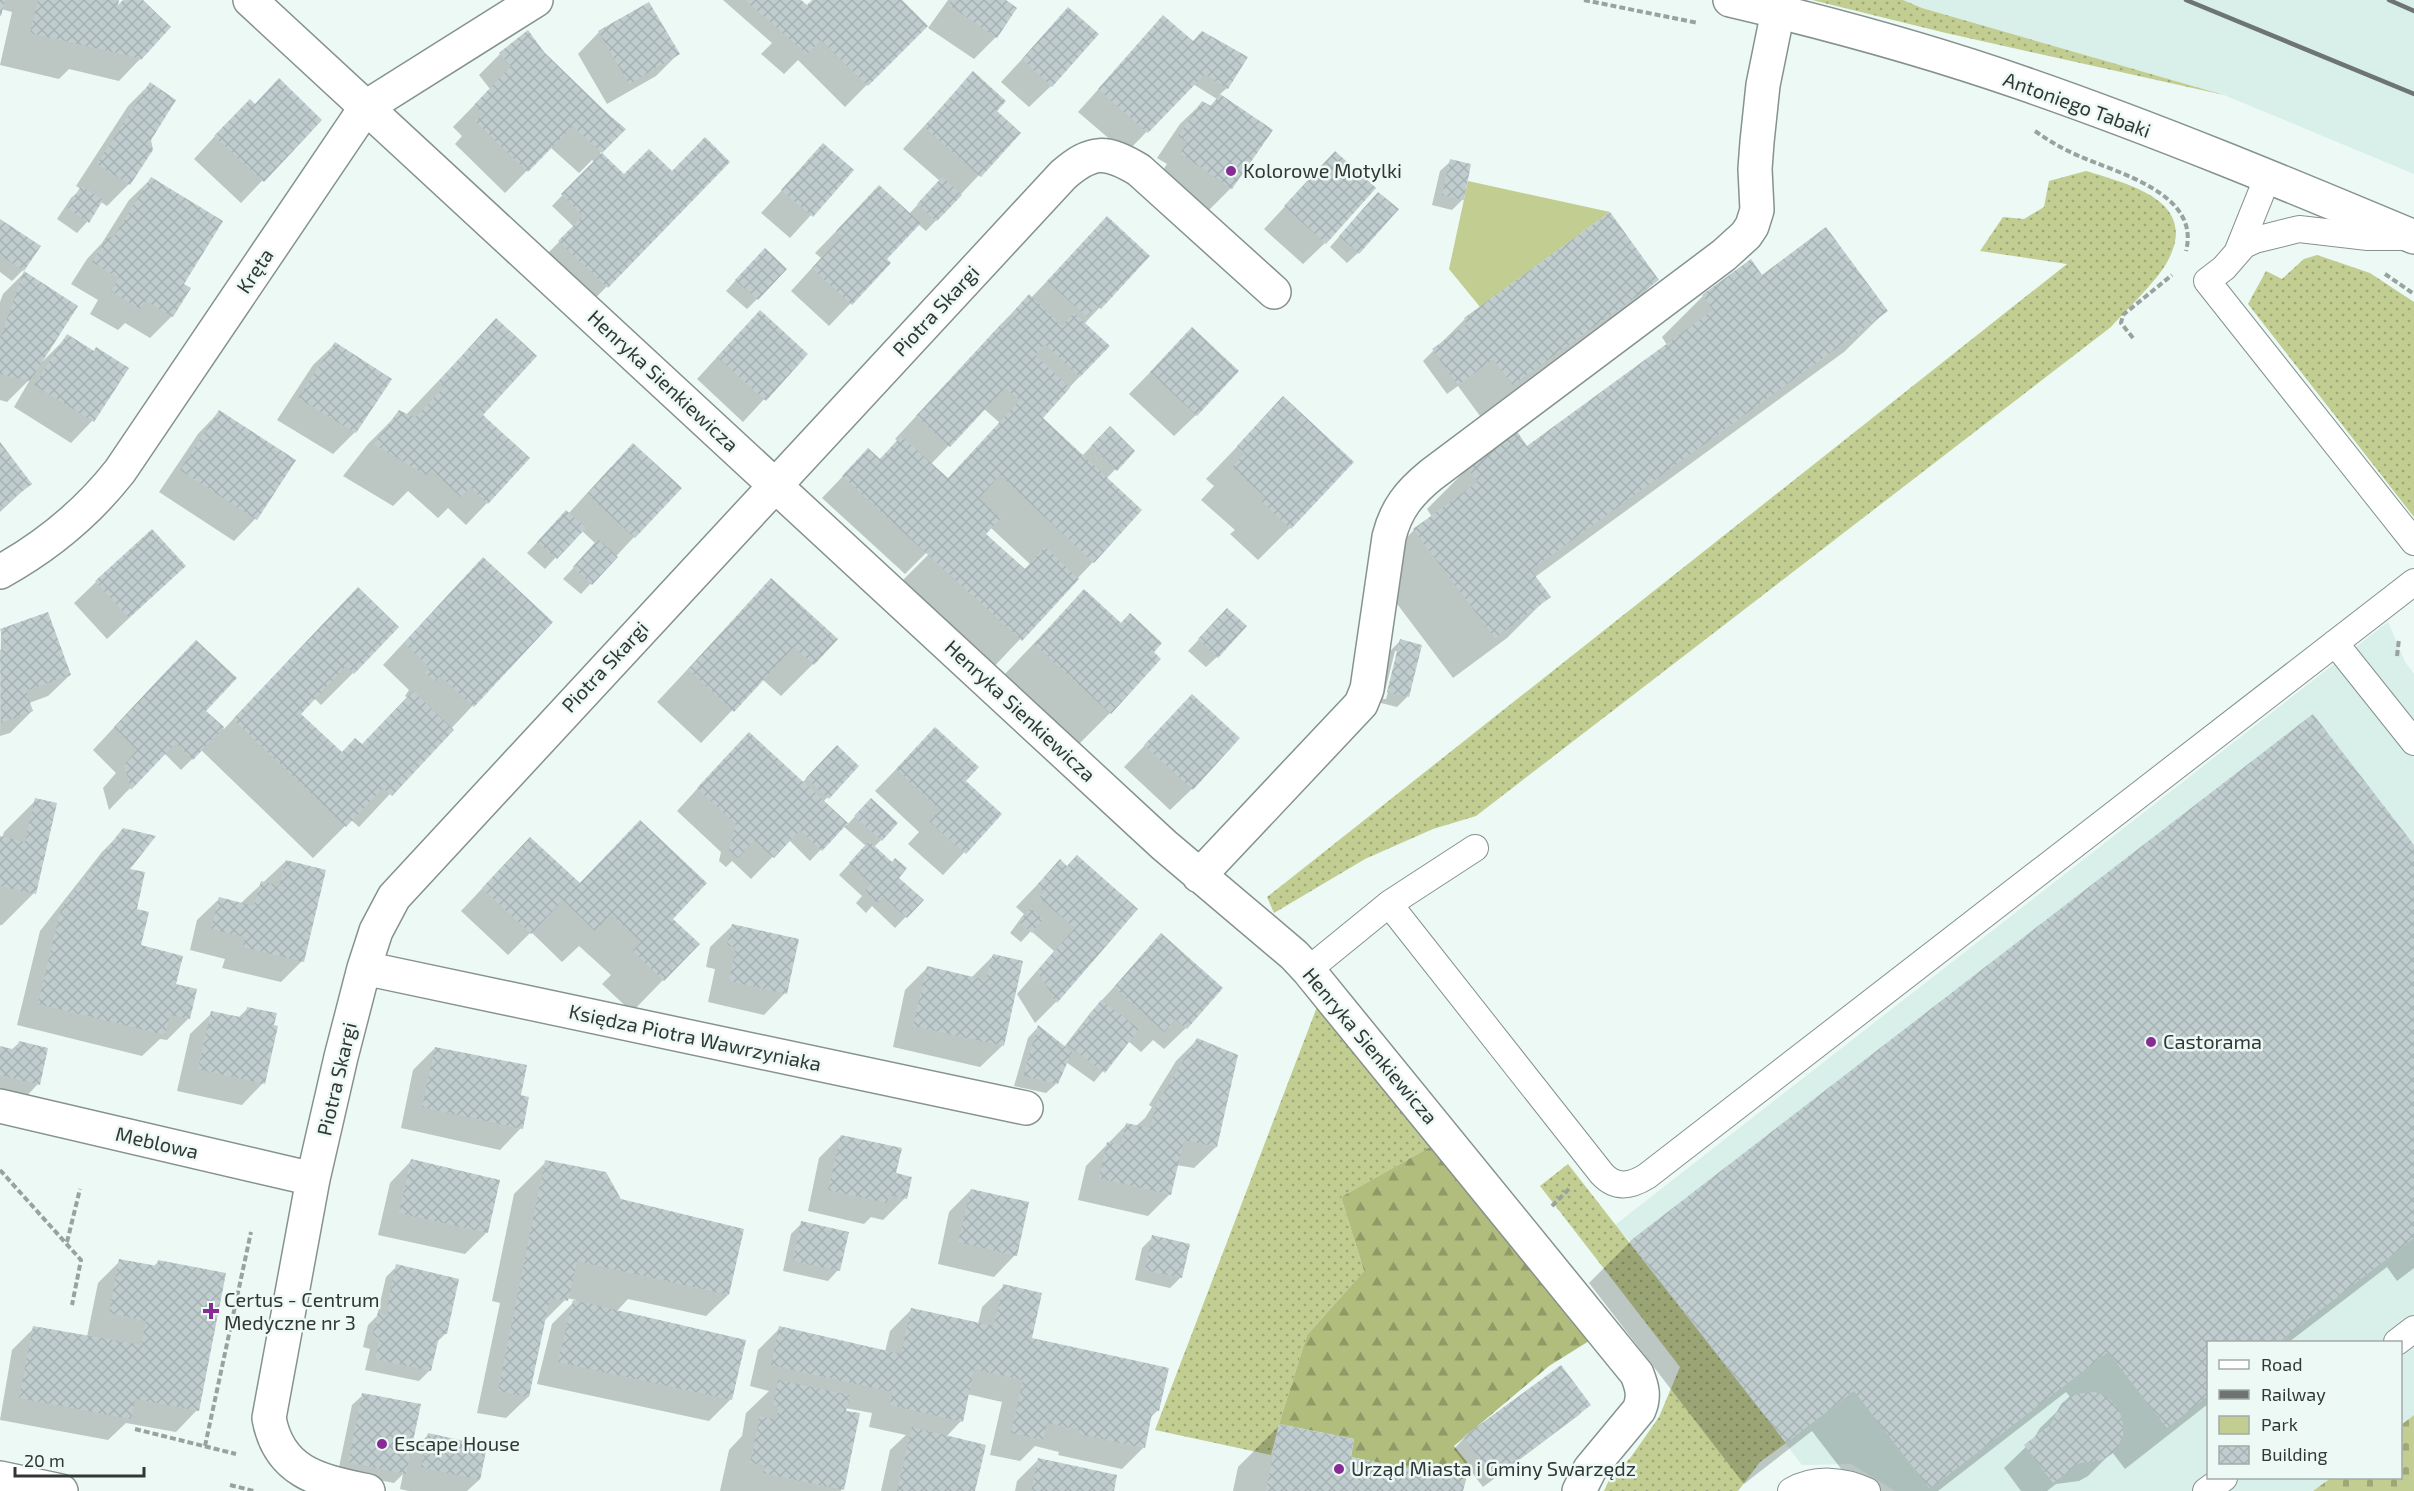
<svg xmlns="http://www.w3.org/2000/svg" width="2414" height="1491" viewBox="0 0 2414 1491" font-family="'Exo 2',sans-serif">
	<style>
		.built { fill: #d9efe9 }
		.grass { fill: url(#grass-dots) }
		.forest { fill: url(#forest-firs) }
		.cemetery { fill: url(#cemetery-stones) }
		.park { fill: #c1cd91 }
		.shadow { fill: #0003; fill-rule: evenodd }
		.building { fill: url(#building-cross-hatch) }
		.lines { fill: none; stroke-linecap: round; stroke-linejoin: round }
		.lane-casing { stroke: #86928e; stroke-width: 28 }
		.street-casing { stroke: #86928e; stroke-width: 36 }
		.secondary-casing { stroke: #86928e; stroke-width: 36 }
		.primary-casing { stroke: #86928e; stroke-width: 36 }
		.path { stroke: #98a29f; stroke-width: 4; stroke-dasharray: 6 3; stroke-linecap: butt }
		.lane { stroke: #fff; stroke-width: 26 }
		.street { stroke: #fff; stroke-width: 33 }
		.secondary { stroke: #fff; stroke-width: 33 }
		.primary { stroke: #fff; stroke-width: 33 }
		.rail { stroke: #6d7472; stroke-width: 4.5 }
		.poi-dot { fill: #872b95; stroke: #ecf9f5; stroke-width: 2 }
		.labels { text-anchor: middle; stroke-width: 5; stroke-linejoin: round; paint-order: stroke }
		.street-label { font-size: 20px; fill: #323736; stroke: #ecf9f5 }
		.poi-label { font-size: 20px; fill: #323736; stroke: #ecf9f5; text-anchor: start }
	</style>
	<defs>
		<pattern id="grass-dots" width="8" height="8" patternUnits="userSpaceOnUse" patternTransform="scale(1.5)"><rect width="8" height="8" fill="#c1cd91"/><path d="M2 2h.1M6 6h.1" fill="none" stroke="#9da777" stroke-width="1.8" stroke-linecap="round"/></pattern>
		<pattern id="forest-firs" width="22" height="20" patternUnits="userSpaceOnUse" patternTransform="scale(1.5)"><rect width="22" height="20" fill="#b0bd7d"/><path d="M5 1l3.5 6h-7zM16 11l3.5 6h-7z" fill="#909a67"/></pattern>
		<pattern id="cemetery-stones" width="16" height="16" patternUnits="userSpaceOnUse" patternTransform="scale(1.5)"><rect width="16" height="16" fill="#c1cd91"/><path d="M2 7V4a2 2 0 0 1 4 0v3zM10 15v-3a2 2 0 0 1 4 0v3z" fill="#9da777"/></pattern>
		<pattern id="building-cross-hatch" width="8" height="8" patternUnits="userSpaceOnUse" patternTransform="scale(1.5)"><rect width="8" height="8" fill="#c0cdcf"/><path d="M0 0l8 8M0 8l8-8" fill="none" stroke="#a5b1b2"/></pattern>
	</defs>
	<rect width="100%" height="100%" fill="#ecf9f5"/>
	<path class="built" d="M1903 0H2414V174L2224 95 1922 8Z
		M2388 622 2405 662 2414 674V1415L2401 1425 2400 1342H2208V1478H2331L2313 1491H1895L1851 1464 1802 1465 1630 1241 1615 1225Z"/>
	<path class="grass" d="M1812 0H1903L1922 8 2224 95 1946 33Z
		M2086 171C2132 185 2202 202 2166 264 2154 284 2127 309 2111 327L1476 816 1433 829 1365 859 1274 913 1267 897 2067 264 1980 251 2003 217 2024 219 2044 207 2049 181Z
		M2317 255 2370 273 2414 302V517L2248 304 2266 271 2282 279 2304 259Z
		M1317 1007 1430 1147 1341 1197 1364 1271 1307 1335 1279 1424 1271 1455 1155 1430Z
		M1568 1164 1786 1443 1760 1462 1738 1491H1604L1609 1480 1631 1457 1659 1417 1680 1367 1540 1186Z"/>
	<path class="forest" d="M1430 1147 1589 1341 1549 1366 1454 1446 1467 1462 1466 1480 1351 1457 1354 1439 1279 1424 1307 1335 1364 1271 1341 1197Z"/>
	<path class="cemetery" d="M2414 1415V1491H2313L2331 1478H2400L2401 1425Z"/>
	<path class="park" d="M1468 181 1610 212 1480 307 1449 269Z"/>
	<path class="shadow" d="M0 0H118L104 17 125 0H141L140 59 119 81 69 69 59 79 0 65 12 12 1 9 0 13Z
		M723 0H799L807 7 814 0H899L925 26 845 107 798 60 784 74 761 54 772 43Z
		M948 0H1003L1015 9 996 37 974 59 928 28Z
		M1068 9 1051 86 1029 107 1001 82Z
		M1163 17 1227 88 1219 95 1231 188 1209 210 1159 176 1167 164 1157 158 1180 124 1202 103 1209 107 1217 99 1193 84 1126 153 1078 112Z
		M599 32 678 54 656 76 607 104 578 54Z
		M543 53 624 129 600 153 622 174 616 180 672 173 728 162 575 319 527 274 574 227 552 206 594 162 592 160 579 173 550 147 505 193 455 144 462 136 453 127 490 89 479 75 500 54Z
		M973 73 994 111 1019 133 926 231 918 224 885 259 889 263 829 326 791 291 821 258 815 253 879 187 909 214 940 181 903 149Z
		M150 84 149 140 151 150 129 184 107 206 101 202 87 222 77 233 57 219 71 198 81 189 76 186 128 106Z
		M254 105 320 120 241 203 194 159 228 122Z
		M823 145 852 170 790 238 761 213Z
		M1335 153 1325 243 1303 264 1264 229Z
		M1451 161 1463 199 1452 210 1432 205 1440 171Z
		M151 179 182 284 172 316 150 338 125 323 118 330 90 314 98 300 71 284 87 259 102 243 129 200Z
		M1368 204 1358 253 1347 263 1330 247Z
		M1610 214 1657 280 1625 312 1480 416 1458 386 1447 394 1423 361 1465 319Z
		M0 220 23 270 12 281 0 272Z
		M1086 240 1148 256 1084 324 1108 346 1041 418 1082 456 1099 438 1133 451 1106 479 1093 562 989 672 897 586 934 549 932 547 905 574 822 498 868 450 879 460 898 441 895 439 1007 318 1029 296 1031 298ZM984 409 1000 423 947 480 931 464ZM990 527 1030 564 1024 570 984 534Z
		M754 260 757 299 747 309 726 291Z
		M24 273 43 361 68 336 93 352 126 368 92 421 71 443 14 407 31 378 7 402 0 400V302L3 294Z
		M1762 277 1886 311 1844 352 1535 577 1549 596 1507 638 1453 678 1373 572 1414 530 1432 517 1427 509 1468 468 1527 448 1667 345 1662 337 1703 296Z
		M496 320 474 422 487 503 466 525 448 508 438 518 408 491 393 506 343 476 368 444 400 412 406 415Z
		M739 333 806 354 743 422 697 379Z
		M335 344 355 432 333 454 277 420 313 365Z
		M1171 351 1196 415 1174 436 1129 394Z
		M1283 399 1290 528 1258 560 1230 534 1235 530 1201 500 1214 486 1206 479Z
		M219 412 294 461 255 519 234 541 159 492 198 434Z
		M0 445 30 484 0 512Z
		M611 467 634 537 581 594 563 579 596 544 581 530 545 569 527 553 556 522 568 514Z
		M184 566 107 639 74 603 96 582Z
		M771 580 813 664 781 696 762 679 701 743 657 702Z
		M461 581 551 622 359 827 351 820 313 858 201 750 181 770 164 753 109 810 103 788 116 773 93 750 174 663 192 724 206 713 224 729 326 621 353 673 321 705 314 698 299 714 341 754 361 746 408 698 405 696 409 690 383 665Z
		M1084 591 1110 713 1078 745 1003 676Z
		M1217 620V657L1206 667 1188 651Z
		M1 630 70 675 48 696 29 703 32 711 10 733 0 736Z
		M1401 640 1420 646 1407 697 1397 707 1377 702 1390 651ZM1395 651H1399L1386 699H1383Z
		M2313 716 2414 847V1268L2397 1281 2387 1267 2289 1342H2208V1404L2125 1469 2112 1452 2088 1476 2079 1481 2056 1484 2047 1491H2021L2004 1468 2033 1440 2040 1428 2071 1398 2066 1392 1938 1491H1858L1812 1431 1744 1484 1589 1283 1630 1242Z
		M1171 718 1192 789 1170 810 1124 767Z
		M935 729 963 781 1000 814 943 875 908 844 919 832 875 791Z
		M727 756 802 783 826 758 857 766 823 802 847 825 860 811 881 840 874 847 897 878 922 900 895 928 872 906 866 913 856 903 862 896 839 875 866 846 843 826 810 861 789 840 751 879 732 861 726 867 719 861 721 852 677 811Z
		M36 800 34 893 2 925H0V838H2L4 832Z
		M640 822 671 919 663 980 632 1012 602 984 611 975 579 946 562 962 531 932 508 955 461 911 509 860 579 884Z
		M124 830 139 946 174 985 189 1018 167 1040 160 1039 142 1056 17 1025 40 931 102 852Z
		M286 861 302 961 281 982 222 968 225 959 190 950 197 920 219 899 240 904Z
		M1060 861 1066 867 1136 909 1056 1002 1035 1023 1017 994 1054 951 1031 931 1021 942 1010 933 1024 914 1016 907Z
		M732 926 785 993 764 1015 708 1002 715 969 706 967 710 947Z
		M1161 936 1186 1028 1164 1049 1153 1040 1141 1052 1128 1041 1094 1082 1066 1062 1057 1083 1046 1093 1014 1086 1028 1038 1038 1027 1064 1047 1091 1012Z
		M993 956 1021 962 1002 1046 980 1067 893 1047 905 990 927 968 971 978Z
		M248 1008 263 1083 242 1105 177 1091 190 1034 212 1013 238 1018Z
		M1198 1039 1216 1147 1194 1168 1176 1165 1169 1195 1148 1216 1078 1200 1086 1166 1127 1124 1136 1126 1145 1118 1152 1107 1149 1105 1176 1061Z
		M19 1043 38 1084 17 1106 0 1102V1048L11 1050Z
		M435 1048 519 1097 521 1128 500 1150 401 1128 413 1070Z
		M841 1136 895 1174 905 1198 883 1220 871 1217 864 1224 808 1211 819 1158Z
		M411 1161 487 1232 465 1254 378 1235 390 1183Z
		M546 1162 620 1201 728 1295 706 1316 628 1299 616 1312 731 1399 709 1421 537 1384 552 1324 576 1300 567 1298 543 1322 528 1397 506 1418 477 1413 500 1303 492 1301 514 1194Z
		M971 1190 1015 1255 994 1277 938 1264 949 1212Z
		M802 1223 838 1270 828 1281 783 1271 791 1234Z
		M1153 1237 1181 1277 1170 1288 1135 1280 1142 1248Z
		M120 1261 153 1267 158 1262 197 1410 176 1432 126 1423 108 1440 0 1420 12 1350 34 1328 87 1337 98 1283Z
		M397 1266 446 1333 436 1343 429 1371 419 1381 365 1370 370 1349 363 1347 368 1325 377 1316 386 1277Z
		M1004 1286 1031 1339 1158 1410 1150 1418 1143 1448 1122 1469 1058 1455 1059 1452 1035 1446 1020 1461 990 1455 1002 1402 967 1394 961 1421 946 1437 974 1491H881L890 1450 906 1435 869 1427 872 1413 845 1408 841 1491H720L729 1450 742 1436 746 1413 769 1391 750 1386 758 1350 780 1328 885 1352 890 1331 911 1310 978 1324 982 1307Z
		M363 1395 408 1455 429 1434 485 1447 479 1480 467 1491H409L400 1489 403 1474 394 1483 338 1472 352 1405Z
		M1589 1404 1579 1415 1483 1487 1454 1449 1464 1438Z
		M1279 1426 1349 1458 1462 1491H1233L1238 1467Z
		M1039 1459 1112 1491H1015L1017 1481Z"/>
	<path class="building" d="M0 0H5L1 16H0Z
		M38 0H119L118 5 123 0H143L171 27 141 60 139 58 30 33Z
		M745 0H801L807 5 812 0H902L928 26 868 86 821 40 807 54Z
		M952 0H1006L1017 8 997 38 949 5Z
		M649 2 680 54 629 84 598 31Z
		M1068 7 1099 34 1052 87 1022 59Z
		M1163 15 1193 41 1202 31 1248 57 1228 89 1205 74 1148 133 1098 89Z
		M528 30 544 52 609 115 626 129 602 153 624 174 649 149 672 171 705 137 730 162 608 288 558 241 583 216 561 194 602 153 573 126 528 172 475 121 483 114 474 105 511 66 499 53Z
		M973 71 1006 101 997 111 1021 133 981 177 924 127Z
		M279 78 322 120 264 182 214 136 250 99 255 104Z
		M150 82 176 100 151 140 153 150 130 185 97 164Z
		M1220 94 1273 130 1232 189 1180 153 1187 142 1178 136 1202 101 1211 106Z
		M823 143 854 170 813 217 781 190Z
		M1335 151 1376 188 1326 244 1284 206Z
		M1450 159 1471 164 1464 200 1442 195Z
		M151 177 223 221 184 284 191 288 173 317 146 301 140 309 111 291 119 278 92 262 108 236 113 238Z
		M942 177 962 195 937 221 917 204Z
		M879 185 921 223 887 259 891 263 852 305 812 268 842 236 836 231Z
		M81 186 103 200 89 223 67 208Z
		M1378 192 1399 209 1359 254 1339 236Z
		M1610 212 1659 280 1513 385 1493 359 1458 385 1432 349 1467 324 1464 318Z
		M1107 216 1150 256 1101 309 1097 305 1087 317 1047 281Z
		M0 219 41 246 24 271 78 306 30 381 0 374V338L24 271 0 255Z
		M1826 227 1888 311 1531 570 1551 597 1495 638 1413 529 1478 482 1467 467 1516 430 1527 446 1713 310 1702 295 1751 259 1762 275Z
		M765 248 787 269 758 300 735 280Z
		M1029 294 1062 326 1074 313 1110 346 1080 377 1045 344 1035 355 1070 388 1043 418 1142 510 1094 563 1000 475 979 498 1001 518 986 534 1025 569 1045 547 1079 579 1022 641 842 476 868 448 880 459 901 436 948 478 1020 400 1005 388 950 447 916 416 1002 323 1005 326 1015 316 1012 313Z
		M760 310 808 354 766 401 717 357Z
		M496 318 537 356 483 415 530 458 488 504 470 487 461 497 431 470 426 475 374 444 399 410 415 418 444 387 438 382Z
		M1192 327 1239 371 1197 416 1150 372Z
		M67 334 94 351 96 347 129 368 94 422 34 385Z
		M335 342 392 379 356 433 298 398Z
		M1283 396 1354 462 1291 529 1261 501 1265 497 1232 467 1245 453 1237 446Z
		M219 410 296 460 257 520 180 470Z
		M1110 426 1135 451 1117 471 1091 446Z
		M0 442 32 484 0 508Z
		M633 443 682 488 635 538 587 494Z
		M566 510 586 528 557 559 537 542Z
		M152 529 186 566 129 618 95 581Z
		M598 539 618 557 592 585 573 567Z
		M483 557 553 622 474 707 440 676 435 681 425 673 430 668 404 643Z
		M771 578 838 639 814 665 794 647 734 712 688 669Z
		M358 587 399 627 354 674 346 666 301 714 342 752 355 738 362 744 413 691 454 730 392 796 383 788 346 827 233 719Z
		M1084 589 1121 623 1130 613 1162 643 1154 652 1161 659 1111 714 1034 644Z
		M1227 608 1247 626 1218 658 1198 639Z
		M48 612 71 675 26 691 33 711 1 723 0 650 6 648 0 629Z
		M1400 639 1422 645 1409 697 1387 692Z
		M196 640 237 678 206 711 224 727 193 760 176 743 131 790 124 765 137 750 114 727Z
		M1192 694 1240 738 1193 790 1144 745Z
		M2313 714 2414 845V1238L2279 1342H2208V1396L2167 1428 2108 1352 1930 1489 1854 1391 1786 1443 1630 1241Z
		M935 727 979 767 966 781 1002 814 966 854 929 821 940 810 896 769Z
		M749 732 848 823 822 851 800 830 774 858 754 840 738 858 729 850 736 824 697 788Z
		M837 745 859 766 829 799 806 778Z
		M35 798 57 803 36 894 0 886V836L25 842Z
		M871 798 898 823 882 841 854 816Z
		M640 820 707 883 673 919 700 944 664 981 633 951 641 942 611 914 595 931 563 900 531 934 482 888 530 837 580 883Z
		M123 828 156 836 130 869 145 872 137 909 149 912 141 945 183 956 176 984 197 989 190 1019 170 1015 165 1035 38 1004 61 908Z
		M869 841 892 862 895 858 907 868 899 878 924 900 907 918 883 897 877 903 865 891 871 884 849 863Z
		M1077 855 1138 909 1057 1003 1037 971 1075 928 1039 898 1044 892 1037 885 1060 859 1067 866Z
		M286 860 326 870 304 962 243 947 245 937 211 929 219 897 254 906 261 881 279 886Z
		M1031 908 1043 919 1032 933 1019 922Z
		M732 924 799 939 787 994 729 981 736 948 727 945Z
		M1161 933 1223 988 1187 1029 1175 1019 1164 1032 1114 987Z
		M993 954 1023 961 1004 1046 913 1026 927 966 986 980Z
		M1101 1000 1139 1029 1105 1073 1067 1045Z
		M247 1007 277 1013 274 1025 278 1026 265 1084 198 1069 211 1011 245 1018Z
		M1038 1025 1072 1052 1058 1084 1023 1076Z
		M1197 1038 1238 1055 1217 1147 1184 1140 1171 1195 1099 1178 1107 1142 1121 1145 1126 1123 1150 1128 1156 1105Z
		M19 1041 48 1048 40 1085 0 1075V1046L16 1050Z
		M435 1047 527 1065 521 1095 529 1097 523 1129 422 1107Z
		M841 1135 902 1148 896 1173 912 1177 907 1199 889 1195 887 1203 828 1190Z
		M411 1159 500 1180 488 1233 399 1213Z
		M545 1160 606 1172 621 1199 744 1229 729 1295 577 1261 568 1301 550 1298 529 1397 498 1391Z
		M971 1189 1029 1202 1017 1256 958 1242Z
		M801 1221 849 1232 840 1271 793 1261Z
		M1152 1235 1190 1244 1182 1278 1145 1270Z
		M119 1259 157 1266 158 1260 226 1273 199 1411 135 1399 131 1419 19 1398 33 1326 141 1345 146 1321 109 1313Z
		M396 1264 459 1279 447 1334 440 1333 431 1371 375 1359 380 1338 372 1337 378 1313 387 1315 389 1307H387Z
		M1003 1284 1042 1293 1032 1338 1169 1368 1159 1411 1153 1409 1145 1448 1079 1434 1080 1430 1047 1423 1043 1440 1011 1433 1023 1380 974 1369 963 1422 890 1405 892 1392 771 1365 779 1326 901 1354 911 1308 994 1326Z
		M573 1300 746 1340 732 1400 558 1362Z
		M1561 1365 1591 1405 1494 1478 1463 1437Z
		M778 1380 850 1395 846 1411 860 1413 844 1490 763 1473 765 1465 750 1463 760 1416 776 1420 779 1406 773 1405Z
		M2095 1392 2105 1396 2114 1403 2120 1413 2123 1424V1435L2118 1446 2112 1454 2102 1460 2080 1463 2053 1483 2024 1445 2050 1425 2061 1404 2070 1396 2082 1393Z
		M362 1393 421 1404 406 1474 348 1462Z
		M1279 1424 1354 1439 1351 1457 1466 1480 1463 1491H1266Z
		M912 1427 986 1445 975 1491H897Z
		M428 1433 487 1446 480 1480 421 1467Z
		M1038 1458 1117 1475 1114 1491H1031Z"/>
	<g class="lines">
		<g class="lane-casing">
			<path id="lane" d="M2268 176 2237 253 2224 268 2207 281 2414 542
				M2237 253 2244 245 2255 240 2299 229 2368 237H2404
				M2335 643 2414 742
				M1389 904 1602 1174C1616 1189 1631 1186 1647 1176L2414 582
				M1308 970 1389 904 1475 848
				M2397 1342 2414 1329
				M1791 1491C1815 1477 1844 1480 1867 1491
				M2206 1491 2224 1478"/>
		</g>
		<g class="street-casing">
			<path id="street" d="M250 0 1164 845 1294 955 1308 970 1637 1374C1642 1387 1645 1396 1639 1410L1590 1469 1579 1491
				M0 572C47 546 87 513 120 471L366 107 536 0
				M1199 876 1361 704 1367 689 1389 537C1396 509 1409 493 1431 475L1724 255 1746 235 1752 226 1757 210 1755 169 1757 142 1763 85 1778 11
				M364 968 1026 1108
				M0 1106 313 1179
				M368 1491C321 1481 279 1474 269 1418L313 1179 341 1057 364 968 376 931 394 897 1063 175C1092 150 1106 150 1139 170L1274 292"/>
		</g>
		<g class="secondary-casing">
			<path id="secondary" d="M1730 0C1828 23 1927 50 2022 83 2155 129 2285 183 2414 237"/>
		</g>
		<g class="primary-casing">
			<path id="primary" d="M0 1478 61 1491"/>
		</g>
		<path class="path" d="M1584 0 1698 23
			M2035 131C2049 141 2063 149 2079 156 2117 173 2201 193 2186 251
			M2385 274 2414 294
			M2133 338 2121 323 2123 315 2172 275
			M2397 656 2399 639
			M0 1170 81 1260 72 1305
			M1552 1206 1570 1188
			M67 1242 80 1189
			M135 1429 236 1454
			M205 1446 251 1232
			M230 1485 254 1491"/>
		<use href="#lane" class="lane"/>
		<use href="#street" class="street"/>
		<use href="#secondary" class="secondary"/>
		<use href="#primary" class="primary"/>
		<path class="rail" d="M2186 0 2414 94
			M2389 0 2414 11"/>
	</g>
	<g class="poi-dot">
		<circle cx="1231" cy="171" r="6"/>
		<circle cx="2151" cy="1042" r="6"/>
		<path d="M208 1302h6v6h6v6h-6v6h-6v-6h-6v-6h6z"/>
		<circle cx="382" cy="1444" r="6"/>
		<circle cx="1339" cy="1469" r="6"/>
	</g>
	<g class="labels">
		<g class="street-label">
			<text transform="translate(2077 105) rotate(20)" y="7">Antoniego Tabaki</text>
			<text transform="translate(255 271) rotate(-56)" y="7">Kręta</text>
			<text transform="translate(936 311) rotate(-47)" y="7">Piotra Skargi</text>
			<text transform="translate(663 381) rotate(43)" y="7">Henryka Sienkiewicza</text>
			<text transform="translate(605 667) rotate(-47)" y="7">Piotra Skargi</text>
			<text transform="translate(1020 711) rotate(43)" y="7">Henryka Sienkiewicza</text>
			<text transform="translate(695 1038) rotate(12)" y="7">Księdza Piotra Wawrzyniaka</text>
			<text transform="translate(1370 1046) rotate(50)" y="7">Henryka Sienkiewicza</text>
			<text transform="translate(337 1079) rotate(-77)" y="7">Piotra Skargi</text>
			<text transform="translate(157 1143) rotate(13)" y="7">Meblowa</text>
		</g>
		<g class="poi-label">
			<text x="1243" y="178">Kolorowe Motylki</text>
			<text x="2163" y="1049">Castorama</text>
			<text x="224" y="1307">Certus - Centrum<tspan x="224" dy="23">Medyczne nr 3</tspan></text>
			<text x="394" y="1451">Escape House</text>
			<text x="1351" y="1476">Urząd Miasta i Gminy Swarzędz</text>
		</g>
	</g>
	<rect x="2207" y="1341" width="195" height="138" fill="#ecf9f5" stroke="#a2aba9" stroke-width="1.5"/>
	<rect x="2219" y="1360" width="30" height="9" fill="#ffffff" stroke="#a2aba9" stroke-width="1.5"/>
	<text x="2261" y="1371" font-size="18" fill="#323736">Road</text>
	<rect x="2219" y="1390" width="30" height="9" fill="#6d7472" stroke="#a2aba9" stroke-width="1.5"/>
	<text x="2261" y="1401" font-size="18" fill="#323736">Railway</text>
	<rect x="2219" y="1416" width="30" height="18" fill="#c1cd91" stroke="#a2aba9" stroke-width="1.5"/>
	<text x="2261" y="1431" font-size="18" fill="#323736">Park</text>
	<rect x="2219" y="1446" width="30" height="18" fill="url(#building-cross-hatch)" stroke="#a2aba9" stroke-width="1.5"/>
	<text x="2261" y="1461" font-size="18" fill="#323736">Building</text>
	<path d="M15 1467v9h129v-9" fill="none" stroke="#323736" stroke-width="3"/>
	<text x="24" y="1467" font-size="18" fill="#323736" stroke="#ecf9f5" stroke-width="4.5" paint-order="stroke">20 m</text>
</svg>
